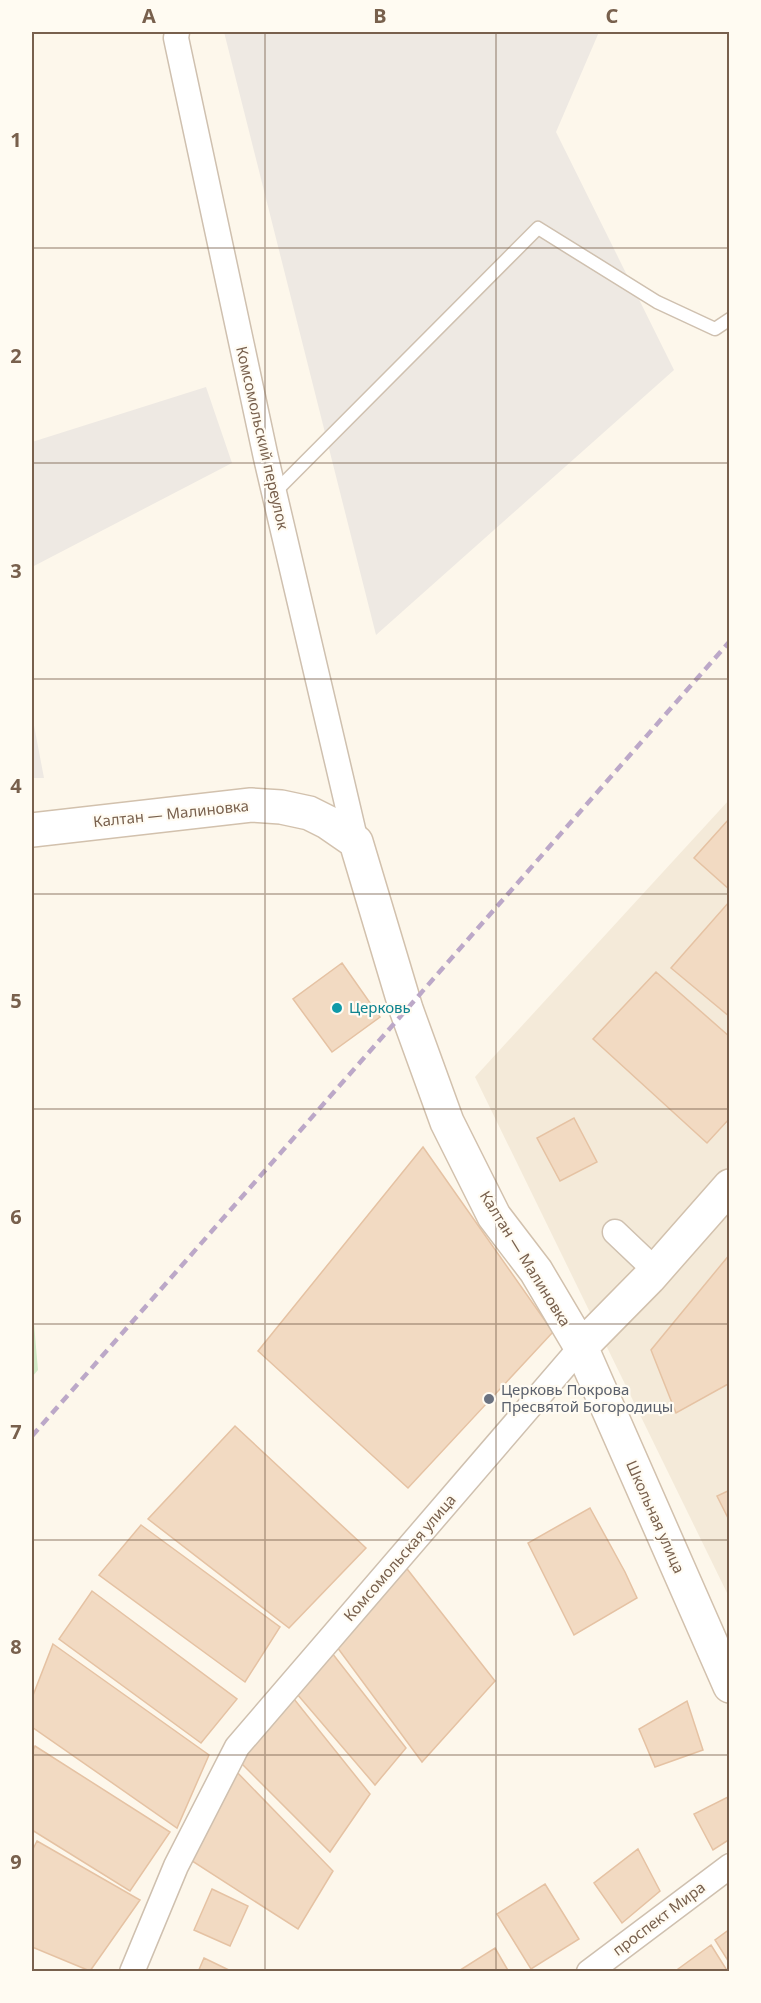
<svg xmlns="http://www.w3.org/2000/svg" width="761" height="2003" viewBox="0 0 761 2003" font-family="'Noto Sans',sans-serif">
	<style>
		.residential { fill: #f4ead9 }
		.industrial { fill: #eee9e3 }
		.green { fill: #d3ebc8 }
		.building { fill: #f2dac2; stroke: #e5c2a3; stroke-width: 1.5 }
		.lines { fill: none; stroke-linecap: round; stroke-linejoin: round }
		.lane-casing { stroke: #cfc0af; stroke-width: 15 }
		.street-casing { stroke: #cfc0af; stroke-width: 27 }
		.secondary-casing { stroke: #d2c1ad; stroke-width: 36 }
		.lane { stroke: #fff; stroke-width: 12 }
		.street { stroke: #fff; stroke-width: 24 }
		.secondary { stroke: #fff; stroke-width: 33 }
		.rail { stroke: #bca8c8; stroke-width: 4.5; stroke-dasharray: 9 6; stroke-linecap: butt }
		.grid { fill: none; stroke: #78604d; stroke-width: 1.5; stroke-opacity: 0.55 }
		.culture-dot { fill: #0f9aa8; stroke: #fffbf2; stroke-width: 2 }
		.worship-dot { fill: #6b7280; stroke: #fffbf2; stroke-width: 2 }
		.labels { text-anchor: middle; stroke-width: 4.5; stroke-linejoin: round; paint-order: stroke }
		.street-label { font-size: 15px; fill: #78604d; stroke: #fffbf2 }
		.culture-label { font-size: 15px; fill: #0d838f; stroke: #fffbf2; text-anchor: start }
		.worship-label { font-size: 15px; fill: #5b616d; stroke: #fffbf2; text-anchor: start }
		.neatline { fill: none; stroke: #78604d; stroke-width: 2 }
		.grid-label { font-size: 20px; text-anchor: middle; font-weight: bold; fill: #78604d }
	</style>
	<rect width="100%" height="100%" fill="#fdf7eb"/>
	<path class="residential" d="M729 800V1597L475 1077Z"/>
	<path class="industrial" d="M224 32H599L556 132 674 370 376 635Z
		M206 387 232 463 32 567V442Z
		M32 715 44 778H32Z"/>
	<path class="green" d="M32 1301 38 1370 32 1377Z"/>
	<path class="building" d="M729 819H730V890L694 858Z
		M729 902 730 903V1017L671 968Z
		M342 963 380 1017 332 1052 293 999Z
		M656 972 730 1037V1118L707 1143 593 1039Z
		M574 1118 597 1162 560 1181 537 1138Z
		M423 1147 553 1332 408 1488 258 1351Z
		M730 1254V1383L676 1413 651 1350Z
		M235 1426 366 1548 289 1628 148 1519Z
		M730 1490V1522L717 1496Z
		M590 1508 625 1572 637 1598 574 1635 528 1543Z
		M141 1525 280 1627 245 1682 99 1575Z
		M404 1565 495 1681 422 1762 337 1647Z
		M92 1591 237 1699 201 1743 59 1639Z
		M53 1644 209 1755 177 1828 32 1727V1698Z
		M332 1653 406 1748 375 1785 297 1694Z
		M290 1694 370 1794 330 1852 239 1761Z
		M687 1701 703 1750 655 1767 639 1729Z
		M35 1746 170 1832 130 1891 32 1830V1753Z
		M231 1766 333 1871 298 1929 189 1859Z
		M730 1796V1839L713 1850 694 1814Z
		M37 1841 140 1900 90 1971 32 1947V1851Z
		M638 1849 660 1891 622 1923 594 1883Z
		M545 1884 579 1939 531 1969 497 1914Z
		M212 1889 248 1906 230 1946 194 1930Z
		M730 1929V1964L715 1940Z
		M711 1945 728 1972H674Z
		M495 1948 509 1972H457Z
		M204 1958 233 1972H198Z"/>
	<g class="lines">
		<g class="lane-casing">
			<path id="lane" d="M274 493 538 228 657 302 715 329 730 319"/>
		</g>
		<g class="street-casing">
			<path id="street" d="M177 32 176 38 266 458 356 842
				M615 1232 655 1270
				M132 1972 176 1866 237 1747 581 1347
				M589 1972 730 1866"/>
		</g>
		<g class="secondary-casing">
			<path id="secondary" d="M32 830 251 805 281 807 309 813 327 822 356 842 406 1009 447 1122 494 1216 536 1271 581 1347 730 1686
				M581 1347 649 1278 730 1186"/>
		</g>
		<use href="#lane" class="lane"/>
		<use href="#street" class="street"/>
		<use href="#secondary" class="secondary"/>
		<path class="rail" d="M32 1436 730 641"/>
	</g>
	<path class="grid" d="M265 32V1972M496 32V1972M32 248H730M32 463H730M32 679H730M32 894H730M32 1109H730M32 1324H730M32 1540H730M32 1755H730"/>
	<circle class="culture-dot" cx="337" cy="1008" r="6"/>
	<circle class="worship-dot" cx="489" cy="1399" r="6"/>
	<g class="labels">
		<g class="street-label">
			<text transform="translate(262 438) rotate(77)" y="5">Комсомольский переулок</text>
			<text transform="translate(171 814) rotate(-6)" y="5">Калтан — Малиновка</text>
			<text transform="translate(525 1259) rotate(58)" y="5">Калтан — Малиновка</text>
			<text transform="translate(655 1517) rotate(66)" y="5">Школьная улица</text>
			<text transform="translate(400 1558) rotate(-49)" y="5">Комсомольская улица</text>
			<text transform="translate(659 1919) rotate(-37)" y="5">проспект Мира</text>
		</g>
		<g class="culture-label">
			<text x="349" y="1013">Церковь</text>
		</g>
		<g class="worship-label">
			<text x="501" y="1395">Церковь Покрова<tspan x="501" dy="17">Пресвятой Богородицы</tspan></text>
		</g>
	</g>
	<rect width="761" height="2003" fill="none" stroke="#fffbf2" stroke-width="66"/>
	<rect x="33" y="33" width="695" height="1937" class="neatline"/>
	<g class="grid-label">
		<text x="149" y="23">A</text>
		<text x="380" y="23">B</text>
		<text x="612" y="23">C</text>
		<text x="16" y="147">1</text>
		<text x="16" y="363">2</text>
		<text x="16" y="578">3</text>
		<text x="16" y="793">4</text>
		<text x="16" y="1008">5</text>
		<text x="16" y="1224">6</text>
		<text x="16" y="1439">7</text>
		<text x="16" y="1654">8</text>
		<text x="16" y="1869">9</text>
	</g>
</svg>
